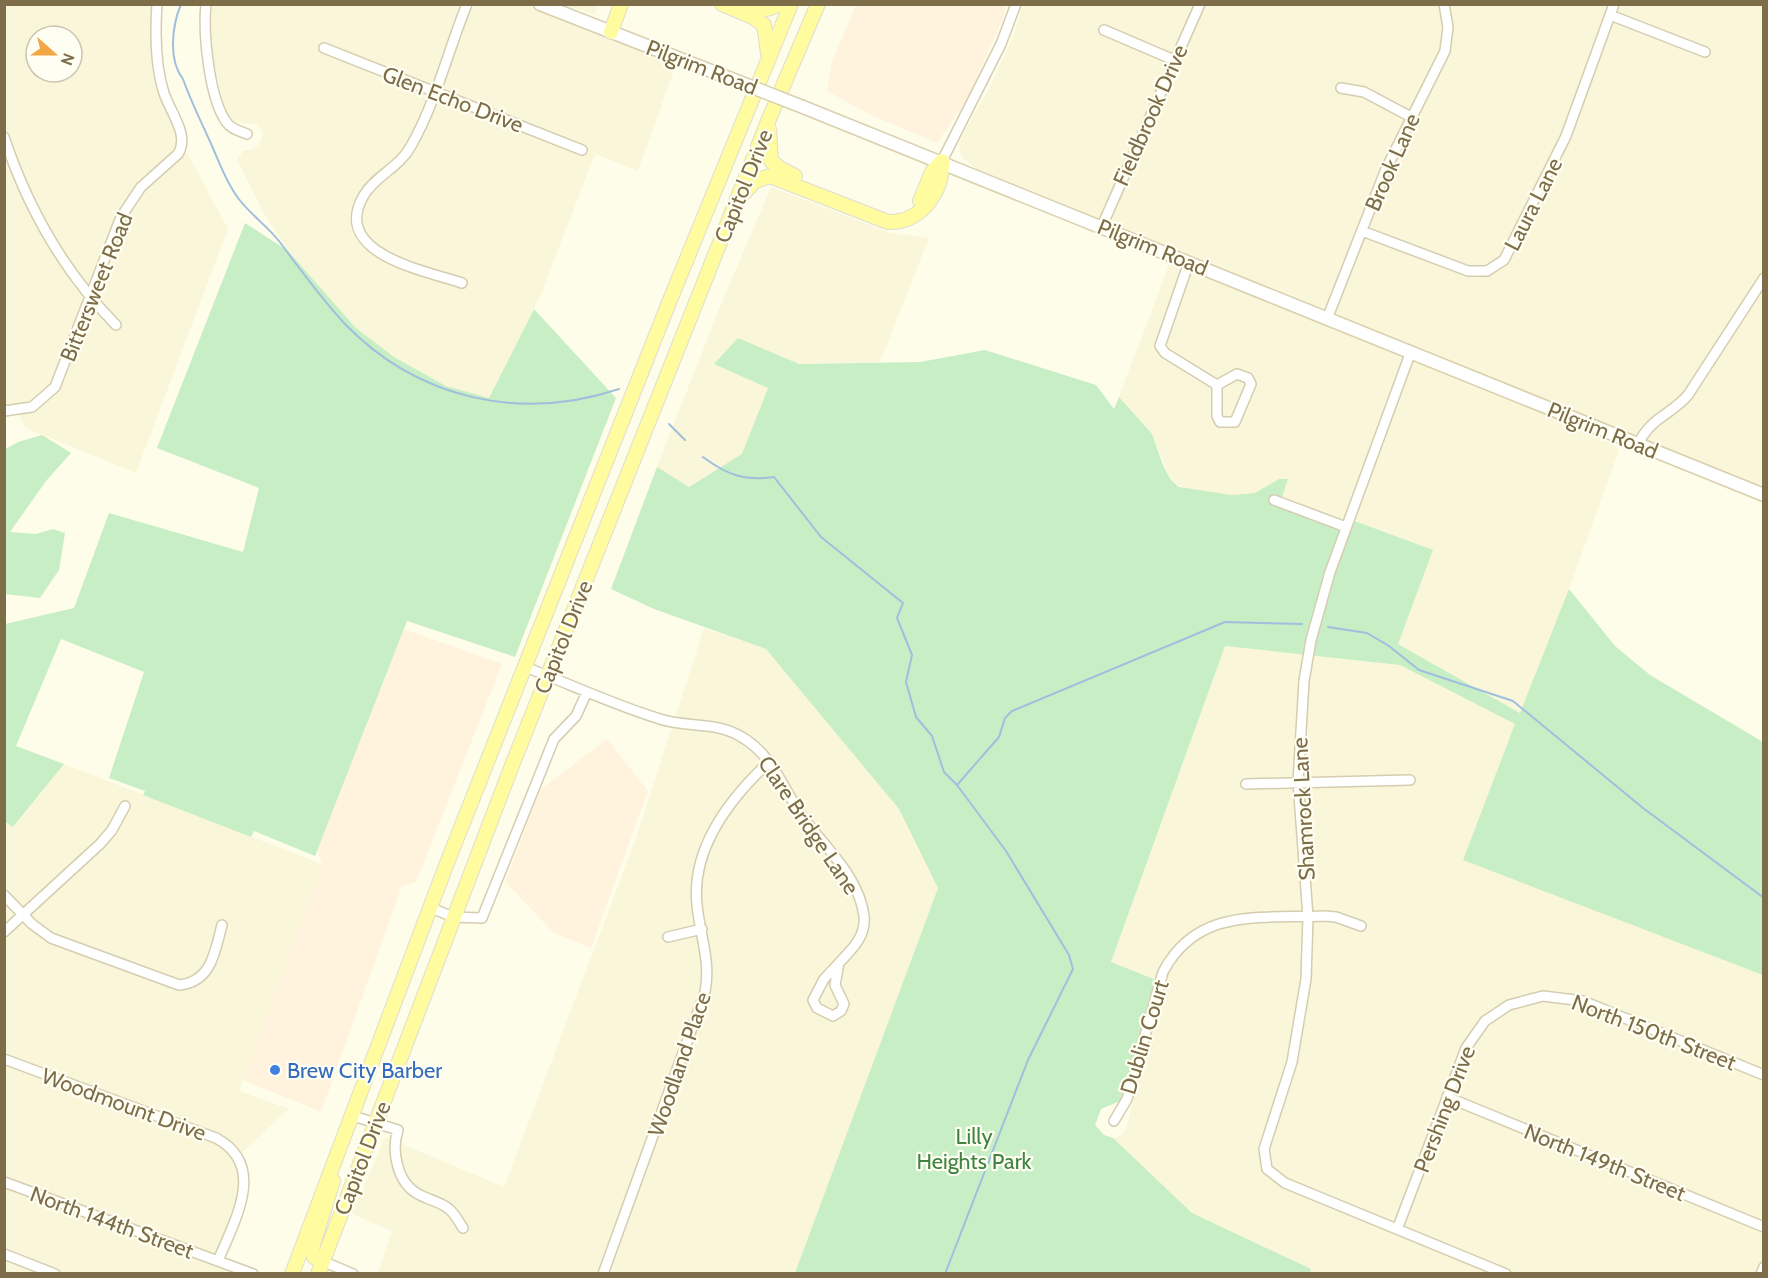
<svg xmlns="http://www.w3.org/2000/svg" width="1768" height="1278" viewBox="0 0 1768 1278" font-family="Cabin,sans-serif">
	<style>
		.residential { fill: #f9f6da; fill-rule: evenodd }
		.commercial { fill: #fff3dd }
		.green { fill: #c8eec5 }
		.lines { fill: none; stroke-linecap: round; stroke-linejoin: round }
		.stream { stroke: #a0bfde; stroke-width: 2 }
		.street-casing { stroke: #d5cdb0; stroke-width: 12 }
		.secondary-casing { stroke: #d8cfac; stroke-width: 15 }
		.primary-casing { stroke: #e0dcd3; stroke-width: 16 }
		.street { stroke: #fff; stroke-width: 9 }
		.secondary { stroke: #fff; stroke-width: 12 }
		.primary { stroke: #fffca0; stroke-width: 14 }
		.secondary-bridge-casing { stroke: #d8cfac; stroke-width: 15; stroke-linecap: butt }
		.secondary-bridge { stroke: #fff; stroke-width: 12 }
		.shop-dot { fill: #3f7fe0; stroke: #fffef2; stroke-width: 2 }
		.labels { text-anchor: middle; stroke-width: 4.5; stroke-linejoin: round; paint-order: stroke }
		.street-label { font-size: 22px; fill: #7d6d49; stroke: #fffef2 }
		.shop-label { font-size: 22px; fill: #366cbe; stroke: #fffef2; text-anchor: start }
		.park-label { font-size: 22px; fill: #408342; stroke: #fffef2 }
	</style>
	<rect width="100%" height="100%" fill="#fefdea"/>
	<path class="residential" d="M525 4 676 65 638 171 596 154 592 161 542 292 489 398 448 387 394 357 356 328 288 251 264 213 237 160 243 151 254 149 259 144 263 133 256 124 233 122 225 110 211 51 212 5Z
		M5 5H154L163 98 177 134 228 229 136 473 26 428 14 407H5ZM36 36H72V72H36Z
		M563 5H599L594 14Z
		M1023 5H1763V488L975 168 961 156 959 141 990 87 1014 34Z
		M771 187 891 233 929 238 880 362 799 364 738 338 715 364 768 388 742 455 688 487 657 467 719 309Z
		M1170 262 1559 418 1611 443 1619 450 1569 589 1521 713 1398 644 1433 550 1346 517 1339 519 1281 498 1288 479H1279L1255 493 1231 495 1185 489 1171 480 1152 434 1119 397Z
		M704 628 766 649 899 809 938 888 795 1273H378L392 1231 352 1214 385 1137 504 1187 635 841Z
		M1225 646 1400 665 1516 724 1464 860 1763 975V1273H1310L1311 1269 1192 1213 1113 1138 1120 1136 1126 1129 1164 983 1111 963Z
		M64 764 322 864 239 1091 289 1109 236 1158 241 1192 215 1264 226 1269 224 1273H5L4 821 14 827Z"/>
	<path class="commercial" d="M856 5H1006L1004 16 968 98 937 143 873 116 827 91 832 61Z
		M404 629 502 664 416 882 402 886 321 1112 243 1080 322 864 317 850Z
		M607 739 648 791 591 948 554 933 505 882 540 790Z"/>
	<path class="green" d="M245 223 288 251 356 328 394 357 446 386 489 398 534 309 616 398 515 657 407 621 315 856 254 831 251 837 143 795 145 791 109 778 144 672 61 639 16 746 64 764 13 827 4 821 5 624 74 608 109 513 243 552 259 488 157 448Z
		M738 338 799 364 920 362 985 350 1096 385 1114 409 1119 397 1152 434 1163 465 1171 480 1179 487 1231 495 1255 493 1279 479H1288L1279 506 1349 534 1355 521 1433 550 1398 644 1520 713 1569 589 1615 646 1650 675 1763 742V975L1463 860 1515 724 1400 665 1225 646 1111 962 1156 980 1124 1096 1120 1101 1101 1109 1095 1125 1104 1135 1113 1138 1192 1213 1311 1269 1310 1273H795L938 888 899 809 766 649 654 609 611 589 657 467 689 487 742 454 768 388 714 364Z
		M42 435 71 453 46 481 10 532 36 534 53 529 65 533 59 570 40 598 5 594 4 450 18 442Z"/>
	<g class="lines">
		<path class="stream" d="M181 4C172 26 168 60 183 79 191 102 202 123 212 146 220 164 226 182 238 198 250 214 267 226 279 241 300 269 320 297 344 323 417 399 520 422 619 389
			M669 424 685 440
			M703 457C727 475 744 481 774 477L821 537 903 603 897 618 912 655 906 682 916 717 932 736 944 772 957 785 1006 851 1069 955 1073 969 1028 1060 945 1274
			M1328 627 1367 633 1389 646 1419 670 1513 701 1643 808 1764 898
			M957 785 999 737 1005 718 1012 711 1225 622 1302 624"/>
		<g class="street-casing">
			<path id="street" d="M206 4C203 33 209 99 227 123 231 129 240 131 247 134
				M1610 15 1705 52
				M1104 30 1174 60
				M324 48 582 150
				M1341 88 1364 92 1411 117
				M4 137C28 209 63 271 116 325
				M942 161 1001 44 1016 4
				M1102 226 1200 4
				M1362 231 1468 271H1487L1504 260 1566 136 1614 4
				M1189 262 1160 346 1165 353 1217 385
				M462 283C427 271 329 254 364 195 376 175 399 168 411 146 436 102 448 51 467 4
				M1327 319 1386 169 1445 51 1448 27 1444 4
				M1410 354 1330 572 1311 640 1304 681 1298 782 1308 917 1306 979 1292 1062 1264 1149 1267 1169 1285 1183 1506 1274
				M1237 374 1248 378 1251 384 1235 422H1220L1217 416V385Z
				M4 411 32 407 55 387 121 217 141 187 178 154C190 135 170 112 164 93 155 65 155 33 157 4
				M1638 444C1652 416 1670 416 1688 395L1764 278
				M1274 500 1346 527
				M525 667C570 684 614 705 660 719 687 728 714 721 740 736 772 754 781 784 800 813 822 845 859 875 864 916 866 937 852 949 839 963
				M1246 784 1410 780
				M4 895 32 924 51 938 179 985C212 982 215 951 222 925
				M429 907 453 917 482 918 554 739 576 716 587 692
				M4 932 100 844 112 830 125 806
				M668 937 702 929
				M839 963 835 985 844 1004 841 1011 833 1016 817 1008 813 1000 824 979Z
				M4 1059 216 1138C268 1166 234 1221 218 1261
				M1447 1097 1764 1227
				M350 1115 398 1130C391 1151 397 1184 420 1195 429 1200 441 1202 449 1209 455 1214 459 1222 463 1228
				M1114 1121 1127 1099 1163 972C1198 906 1262 919 1325 916L1336 917 1361 926
				M4 1182 253 1274
				M1398 1227 1466 1048 1485 1021 1509 1005 1543 996 1583 1001 1764 1075
				M4 1254 55 1274
				M322 1261 353 1274
				M603 1274 705 992C711 961 700 936 697 905 691 849 730 798 770 761
				M1761 1274 1764 1267"/>
		</g>
		<g class="secondary-casing">
			<path id="secondary" d="M540 4 734 80
				M803 107 1764 495"/>
		</g>
		<g class="primary-casing">
			<path id="primary" d="M722 4 753 17 764 25 768 53
				M742 4C756 10 766 12 779 4
				M611 32 621 4
				M769 129 771 161 781 169 795 176
				M743 194 755 181 770 176 888 222C920 223 943 193 942 161
				M920 201 932 172 942 161
				M322 1261 314 1257 312 1248 333 1181
				M292 1274 447 863 670 300 791 4
				M318 1274 511 768 769 119 818 4"/>
		</g>
		<use href="#street" class="street"/>
		<use href="#secondary" class="secondary"/>
		<use href="#primary" class="primary"/>
		<g class="secondary-bridge-casing">
			<path id="secondary-bridge" d="M734 80 803 107"/>
		</g>
		<use href="#secondary-bridge" class="secondary-bridge"/>
	</g>
	<circle class="shop-dot" cx="275" cy="1070" r="6"/>
	<g class="labels">
		<g class="street-label">
			<text transform="translate(702 67) rotate(21)" y="8">Pilgrim Road</text>
			<text transform="translate(453 99) rotate(21)" y="8">Glen Echo Drive</text>
			<text transform="translate(1150 115) rotate(-66)" y="8">Fieldbrook Drive</text>
			<text transform="translate(1392 162) rotate(-66)" y="8">Brook Lane</text>
			<text transform="translate(743 186) rotate(-68)" y="8">Capitol Drive</text>
			<text transform="translate(1533 204) rotate(-63)" y="8">Laura Lane</text>
			<text transform="translate(1153 247) rotate(22)" y="8">Pilgrim Road</text>
			<text transform="translate(96 287) rotate(-68)" y="8">Bittersweet Road</text>
			<text transform="translate(1603 430) rotate(22)" y="8">Pilgrim Road</text>
			<text transform="translate(563 637) rotate(-68)" y="8">Capitol Drive</text>
			<text transform="translate(1303 809) rotate(-93)" y="8">Shamrock Lane</text>
			<text transform="translate(809 825) rotate(56)" y="8">Clare Bridge Lane</text>
			<text transform="translate(1654 1032) rotate(21)" y="8">North 150th Street</text>
			<text transform="translate(1144 1037) rotate(-73)" y="8">Dublin Court</text>
			<text transform="translate(679 1064) rotate(-71)" y="8">Woodland Place</text>
			<text transform="translate(124 1104) rotate(20)" y="8">Woodmount Drive</text>
			<text transform="translate(1444 1109) rotate(-69)" y="8">Pershing Drive</text>
			<text transform="translate(362 1158) rotate(-69)" y="8">Capitol Drive</text>
			<text transform="translate(1605 1162) rotate(22)" y="8">North 149th Street</text>
			<text transform="translate(112 1222) rotate(20)" y="8">North 144th Street</text>
		</g>
		<g class="shop-label">
			<text x="287" y="1078">Brew City Barber</text>
		</g>
		<g class="park-label">
			<text x="974" y="1144">Lilly<tspan x="974" dy="25">Heights Park</tspan></text>
		</g>
	</g>
	<rect width="1768" height="1278" fill="none" stroke="#7d6d49" stroke-width="12"/>
	<g transform="translate(54 54) rotate(111)"><circle r="28" fill="#fffef2" stroke="#cbc4ae" stroke-width="1.5"/>
	<path d="M0-4.5L10 22L0 15L-10 22Z" fill="#f2a644"/>
	<text y="-9" font-size="16" font-weight="bold" text-anchor="middle" fill="#7d6d49">N</text>
	</g>
</svg>
